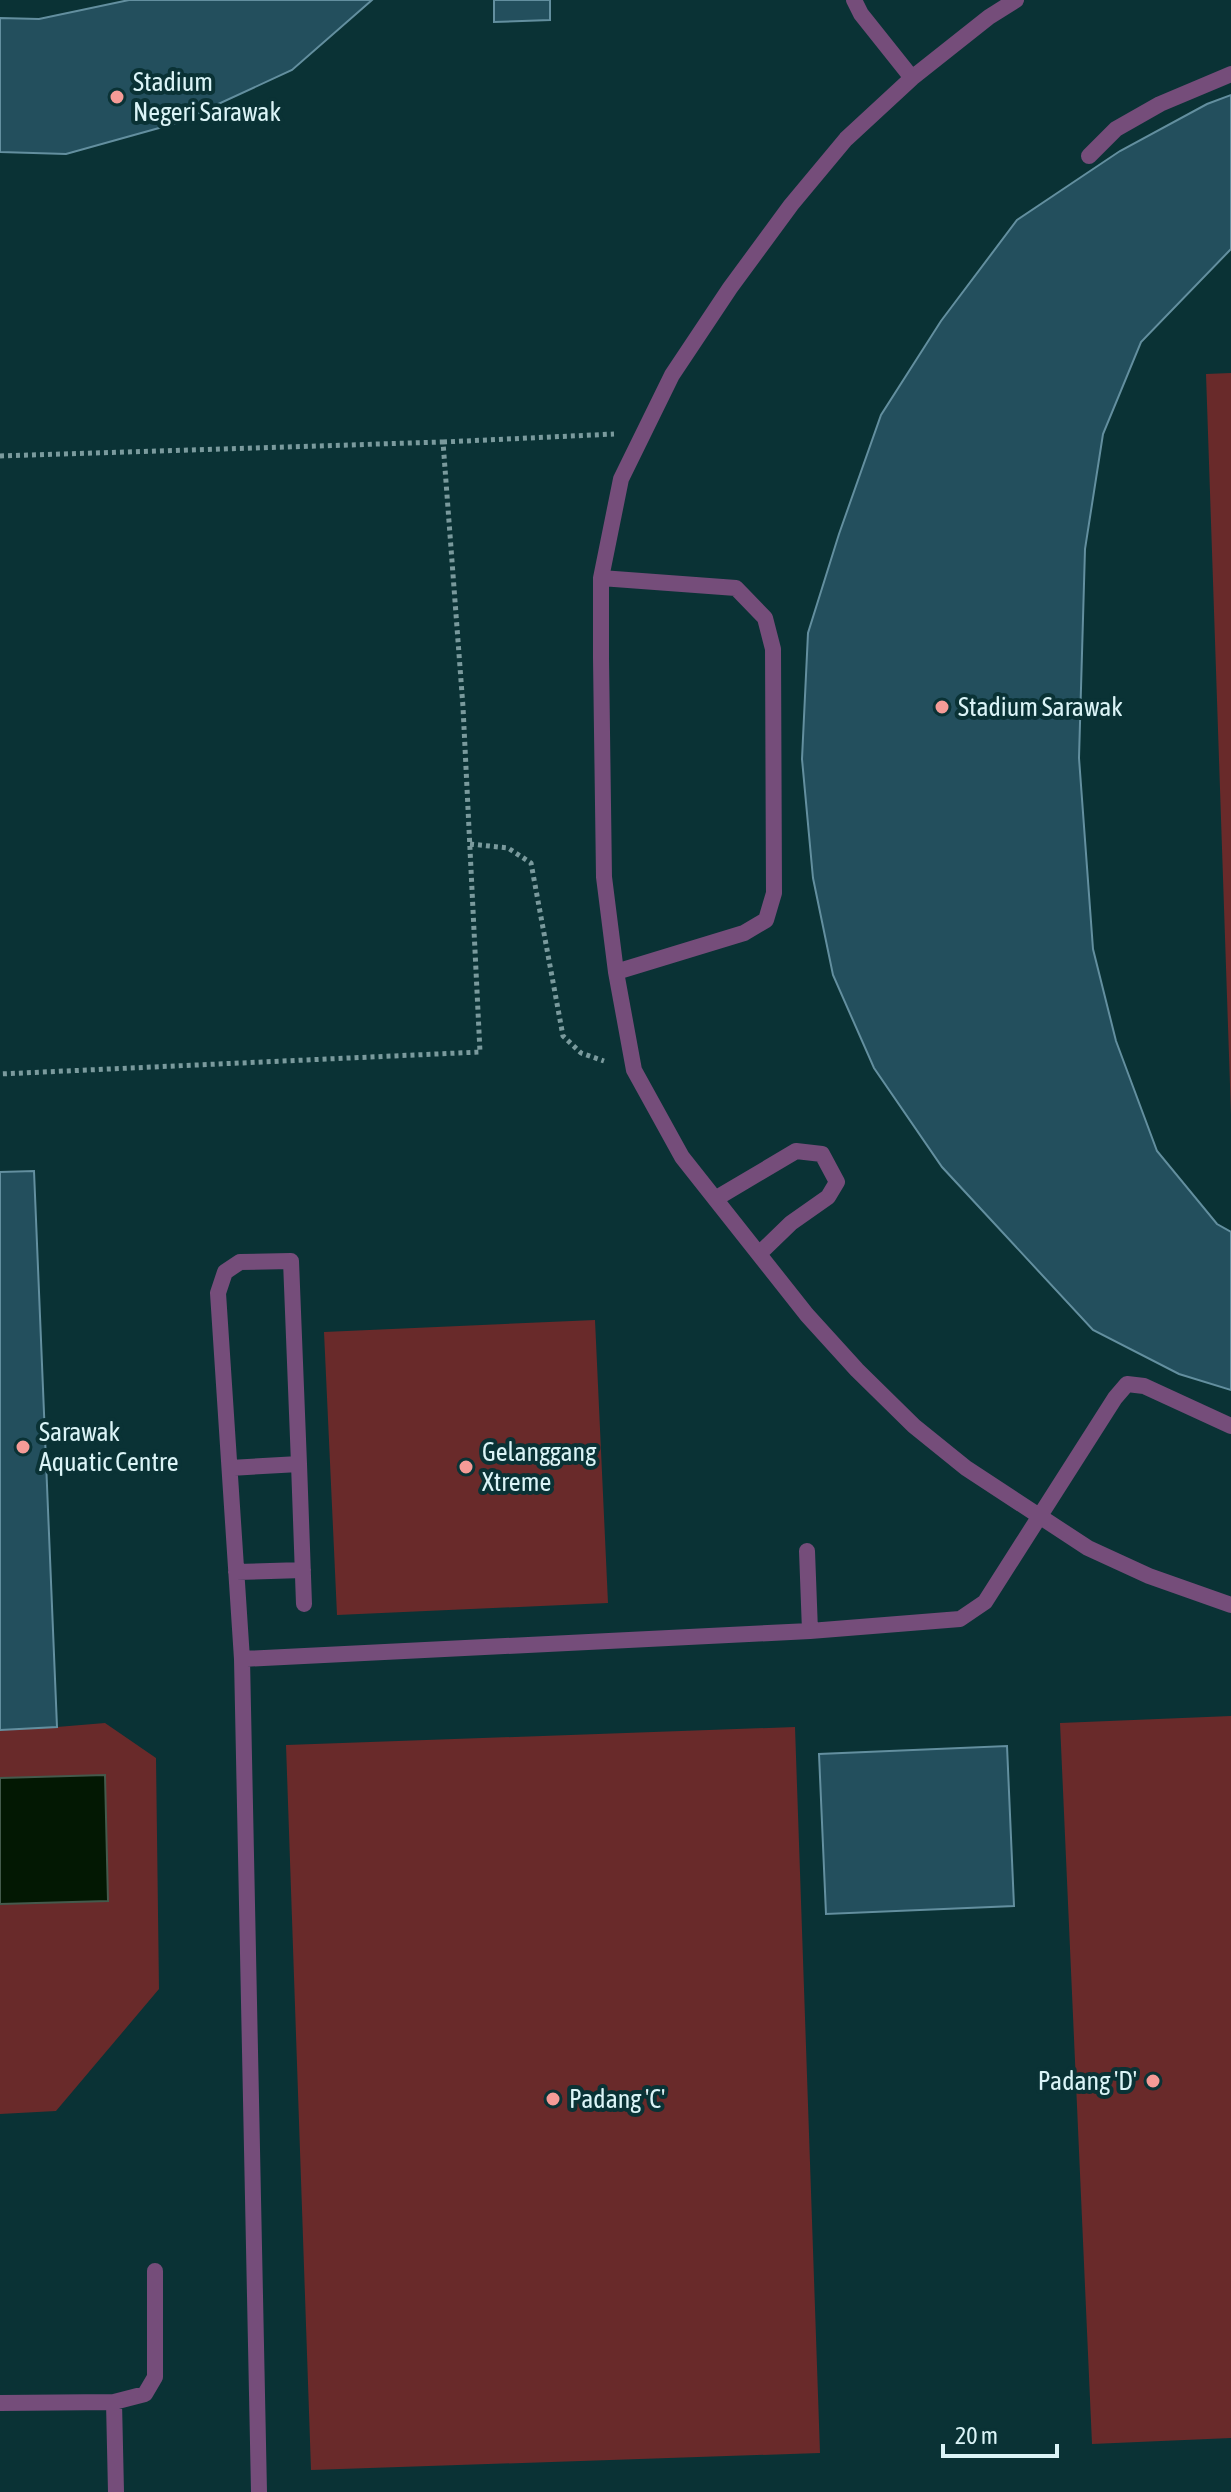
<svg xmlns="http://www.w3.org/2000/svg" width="1231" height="2492" viewBox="0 0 1231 2492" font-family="'Asap Condensed',sans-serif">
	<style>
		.green { fill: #692a2a }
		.water { fill: #031803; stroke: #445a4c; stroke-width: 2 }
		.building { fill: #234f5d; stroke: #638f9f; stroke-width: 2 }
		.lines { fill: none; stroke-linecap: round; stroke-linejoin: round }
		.path { stroke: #7a9a9d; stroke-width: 5; stroke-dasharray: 4 4; stroke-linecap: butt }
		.service { stroke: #754d7a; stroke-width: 16 }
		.poi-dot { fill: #f59b97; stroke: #0a3235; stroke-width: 3 }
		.labels { text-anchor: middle; stroke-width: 8; stroke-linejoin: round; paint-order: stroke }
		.poi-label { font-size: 26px; fill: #dbf4f7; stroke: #0a3235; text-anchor: start }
	</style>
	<rect width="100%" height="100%" fill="#0a3235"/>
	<path class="green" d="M1231 373V1115L1206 374Z
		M34 1171 57 1727 105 1723 156 1758 159 1989 56 2111 0 2114V1172Z
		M595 1320 608 1603 337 1615 324 1332Z
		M1231 1716V2438L1092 2444 1060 1723Z
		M795 1727 820 2453 311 2470 286 1745Z"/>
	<path class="water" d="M105 1775 108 1901 0 1904V1778Z"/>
	<path class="building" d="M129 0H372L292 70 177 123 66 154 0 152V18L39 19Z
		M494 0H550V20L494 22Z
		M1231 95V249L1141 342 1103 434 1085 549 1079 758 1093 949 1116 1041 1157 1151 1217 1224 1231 1232V1390L1179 1374 1093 1330 942 1167 874 1068 833 975 813 878 802 759 808 633 839 534 881 415 941 321 1017 220 1120 151 1207 104Z
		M34 1171 57 1727 0 1730V1172Z
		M1007 1746 1014 1906 826 1914 819 1754Z"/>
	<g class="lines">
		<path class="path" d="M443 442 614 434
			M0 456 443 442 463 707 480 1052 0 1074
			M470 844 508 848 531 863 563 1036 581 1053 604 1061"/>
		<path class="service" d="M854 0 861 14 912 78
			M1016 0 989 17 912 78 846 139 791 205 730 288 672 375 621 479 601 578V658L604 877 616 972 634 1070 682 1157 807 1315 857 1370 914 1426 966 1468 1088 1548 1149 1576 1231 1605
			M1089 156 1116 129 1160 104 1231 74
			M601 578 736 588 765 618 773 649 774 893 766 920 744 933 616 972
			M715 1199 796 1151 822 1154 837 1182 828 1197 791 1223 760 1253
			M230 1468 299 1464 304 1604
			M807 1551 810 1631
			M236 1572 303 1570
			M242 1659 218 1293 225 1272 240 1262 291 1261 299 1464
			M114 2402 116 2492
			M0 2403 114 2402 145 2394 155 2377V2271
			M259 2492 242 1659 810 1631 960 1619 985 1602 1115 1398 1127 1384 1144 1386 1231 1426"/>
	</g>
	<g class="poi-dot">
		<circle cx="117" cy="97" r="8"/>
		<circle cx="942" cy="707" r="8"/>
		<circle cx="23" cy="1447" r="8"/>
		<circle cx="466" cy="1467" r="8"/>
		<circle cx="1153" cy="2081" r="8"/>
		<circle cx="553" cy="2099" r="8"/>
	</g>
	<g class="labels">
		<g class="poi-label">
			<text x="133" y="91">Stadium<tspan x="133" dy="30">Negeri Sarawak</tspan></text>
			<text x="958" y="716">Stadium Sarawak</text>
			<text x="39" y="1441">Sarawak<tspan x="39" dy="30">Aquatic Centre</tspan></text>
			<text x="482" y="1461">Gelanggang<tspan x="482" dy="30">Xtreme</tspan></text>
			<text x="1137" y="2090" text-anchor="end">Padang 'D'</text>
			<text x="569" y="2108">Padang 'C'</text>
		</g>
	</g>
	<path d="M943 2444v12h114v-12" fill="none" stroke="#dbf4f7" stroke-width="4"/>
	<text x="955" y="2444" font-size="24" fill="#dbf4f7" stroke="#0a3235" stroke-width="6" paint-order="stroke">20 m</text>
</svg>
